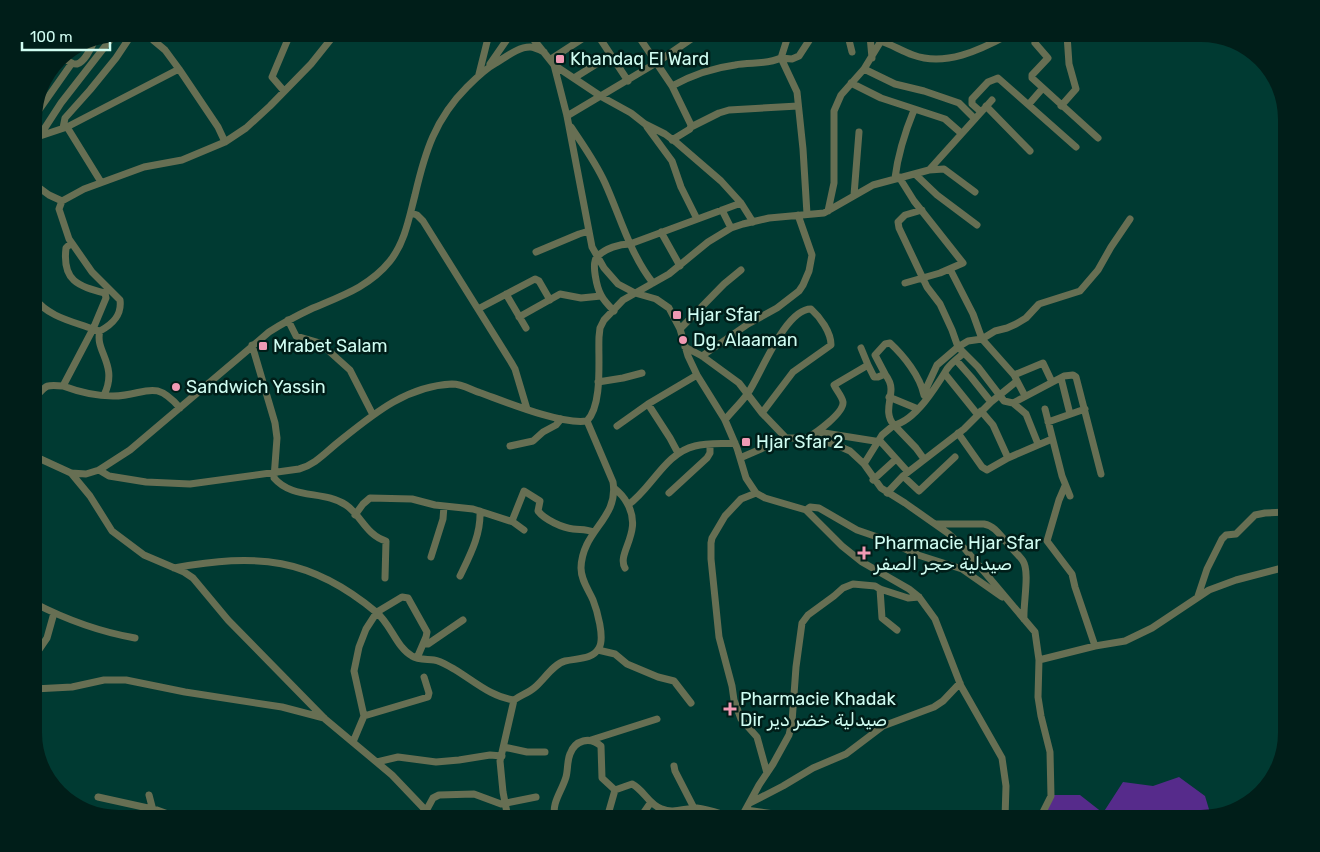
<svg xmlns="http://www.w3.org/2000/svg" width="1320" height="852" viewBox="0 0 1320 852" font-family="Rubik,'Noto Sans Arabic',sans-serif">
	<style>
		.green { fill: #562b8b }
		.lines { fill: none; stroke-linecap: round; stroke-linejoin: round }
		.minor { stroke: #676f53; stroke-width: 7 }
		.poi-dot { fill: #f09ab4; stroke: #001e19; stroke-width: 2 }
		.labels { text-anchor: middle; stroke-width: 5; stroke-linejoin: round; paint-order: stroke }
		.poi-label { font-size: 18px; fill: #d0fdf2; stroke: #001e19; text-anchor: start }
	</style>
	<rect width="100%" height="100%" fill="#003a32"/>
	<path class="green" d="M1179 777 1205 796 1211 816 1201 818H1042L1054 795H1080L1103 813 1123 782 1153 786Z"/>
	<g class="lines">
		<path class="minor" d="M848 36 852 52
			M870 36 872 58
			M599 37 628 81
			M639 37 672 86 691 125 690 129 672 140
			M153 40 165 50 179 69
			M534 40 554 65 567 116 592 247 604 268 618 284 635 293 656 299 669 308 680 329 688 356 697 375 725 420 737 448 746 478 756 493 765 498 806 510 842 546 862 562 909 589 919 597 935 619 961 686 1002 758 1006 786 1005 818
			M1035 43 1048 58 1032 75V78L1098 138
			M62 57C66 59 72 65 77 64 85 62 92 46 95 40
			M781 58 797 92 803 149 807 214
			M781 58 792 59 799 56 812 36
			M551 59 585 37
			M490 64 508 38
			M554 65 602 97 631 113 645 124 665 134 677 143 721 181 741 203 753 222
			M864 69 881 41C892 45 902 51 913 55 945 67 980 50 1008 35
			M479 74 488 38
			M574 78 611 55
			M851 83 881 98 945 119 961 133
			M672 86C692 75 712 68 735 65 751 62 766 65 781 58L788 36
			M284 91 272 77 288 39
			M1029 104 1042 89
			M986 106 1030 151
			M1061 106 1076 89 1069 64 1067 35
			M981 112 972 104V99L988 82 998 78 1076 147
			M567 116 656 63 694 37
			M34 117 72 63
			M67 127 101 182
			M571 127C583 145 596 163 605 183 620 216 630 254 653 283
			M647 127 672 161 681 187 697 219
			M691 127 719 113 729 110 798 106
			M63 128 65 118 90 90 116 58 128 40
			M39 137 61 103 110 40
			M34 138 67 127 179 69 218 127 225 142
			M929 170 992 100
			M915 174 937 195 977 225
			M899 177 914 201 963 263 940 273 905 283
			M895 178C898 154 905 132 914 110
			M34 184 49 195 62 201
			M854 195 859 132
			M722 210 731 228
			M922 210 905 215 898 222 899 228 927 287 940 304 952 330 958 347 937 365 924 393
			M828 211 834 183V111L841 95 864 69 895 84 924 91 959 103 974 118
			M411 213 417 215 423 221 511 362 515 369 527 409
			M661 232 680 266
			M71 243 66 248C62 281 78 286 105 293L106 298 93 329 100 331C113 324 122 315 120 300L92 272 69 239 59 209 62 201 84 189 144 167 182 160 225 142 246 128 270 106 311 64 331 39
			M536 252 579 234 589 231
			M950 269 973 314 982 339 1014 375 1025 396
			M506 294 526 328
			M34 298C49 317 71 321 93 329L63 386C44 384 46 386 34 399
			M478 309 535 279 539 281 550 300
			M614 311C609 306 604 301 601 295 597 288 591 263 597 257 605 248 620 244 630 244L741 203
			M519 317 560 294 581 298 601 296
			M288 320 296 336 320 343 350 370 373 415
			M680 329 724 284 741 270
			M100 331C94 351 119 365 104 395
			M252 345 275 423 277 438 274 478C293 500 324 490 346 505 361 515 366 535 386 541L385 578
			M685 347 702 356 739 383 762 413 786 438 740 458
			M964 353 978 367 1004 401 1013 403 1026 414 1038 444
			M702 356 748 324 777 308 799 291 803 285 809 271 812 255 798 215
			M956 360 971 377 991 402
			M868 365 874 377H878L885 374 875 355 885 344 890 343C904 356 920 376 924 395
			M945 374 978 415
			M1014 375 1043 363 1052 382
			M1061 378 1070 414
			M598 382 623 378 642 373
			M63 386C79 392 96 396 113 396 146 396 153 377 180 408
			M889 397 918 409
			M1013 403 1064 376 1073 375 1076 377 1101 474
			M648 404 670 438 678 453
			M1045 409 1062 476 1070 496
			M981 411 993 425 1008 458
			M725 420C732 411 741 403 748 393 761 374 785 309 811 309 820 317 831 332 831 345L793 372 762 413
			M1048 422 1085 409
			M617 426 648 404 697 375
			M818 432 881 442 908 472
			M958 433 982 467 987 470 1008 458 1052 439
			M786 438H807L834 444 850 451 864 464 881 488 905 503 949 534 965 549 1035 632 1039 660 1038 697 1041 716 1050 752 1051 796 1040 818
			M807 438C816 433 844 413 843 402 842 396 836 390 834 385L868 365 861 348
			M510 446 533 441 543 432 556 425 561 419
			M34 456 71 473 86 474 99 470 130 450 269 332C283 323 298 315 313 308 341 296 369 287 390 261 405 242 409 218 415 195 425 152 435 119 467 87 476 78 485 69 496 63 506 57 518 47 530 47 534 47 540 50 544 52
			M924 459 916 448 894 425C915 421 936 387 947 369 951 363 958 358 964 353L958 347 968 341 982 339 995 331 1007 328 1016 324 1026 318 1039 304 1080 291 1098 270 1111 247 1130 219
			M864 464 882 435 894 425C884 414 891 401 891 389 891 383 888 378 885 374
			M99 470 109 476 146 482 190 484 299 469C314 465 324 454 336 444 371 416 405 386 452 384 463 384 471 390 481 393 506 402 562 425 587 421 603 404 598 359 599 337L600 328 604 320 623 300 669 274 708 242 731 228 743 224 769 218 824 213 873 185 929 170 944 169 975 192
			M71 473 90 496 112 531 144 555 184 572 193 578 228 620 325 719 392 775 433 818
			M903 476 919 491 955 457
			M873 480 896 459
			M1065 486 1059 500 1047 541 1072 574 1075 587 1095 646
			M614 488C619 492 624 497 627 503 644 532 616 553 625 568
			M669 493 707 458 710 453V445
			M756 493 741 499 725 516 712 538 711 543V559L719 637 732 686 734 700 741 719 757 737 767 773
			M887 493 903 476 964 429 991 402 1017 381
			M628 505C652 488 665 453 695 446 708 443 722 444 735 443
			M806 510 810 507 819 508 857 530 889 541 918 555 962 569 1002 597
			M355 515 363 504 370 498 412 499 435 505 473 509 513 522 524 530
			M512 521 524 491 540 501 538 511C545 520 563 528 573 529 581 530 586 529 593 532
			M936 524H984C995 526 1000 535 1007 543 1012 549 1019 555 1023 561 1030 572 1023 604 1024 619
			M431 557 443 519 444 506
			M174 568C257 553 310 557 376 612 391 624 396 647 412 656 418 660 427 659 434 660 441 661 448 666 454 669 474 681 491 697 514 700
			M460 576C470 555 481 535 480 511
			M880 589 882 618 897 630
			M1198 596 1207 569 1222 539 1226 535 1236 534 1255 515 1265 513 1286 512
			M34 603C65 619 101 632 135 638
			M423 644H428L463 620
			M598 650 615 654 627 664 658 677 674 681 691 703
			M34 657 47 638 54 613
			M1039 660 1095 646 1125 641 1152 628 1209 590 1236 580 1286 567
			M34 689 72 687 104 680H126L185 692 282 707 324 718
			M364 716 428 697 429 693 424 677
			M591 740 657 719
			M353 742 364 716 354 671 359 647 366 629 377 612 402 597 408 598 427 632 426 637 417 658
			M504 747 527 752H545
			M377 762 398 757 436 762 459 760 490 755 502 756
			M674 766 675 771 694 808
			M615 790 632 784C644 790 649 805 662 809 673 814 685 808 697 808 709 809 723 815 735 818
			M149 795 155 818
			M98 797 157 810 179 818
			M750 803 783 786 813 768 846 754 883 726 934 707 943 701 960 683
			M746 810 774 814 785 818
			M426 811 433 798 439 795 474 794 501 804 536 797
			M609 812 624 818
			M508 818 503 792 500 761 514 700C521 695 528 693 534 688 544 680 553 664 565 661 578 658 592 660 599 648 605 638 597 610 593 600 588 589 581 580 581 568 582 530 619 519 613 482L587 421
			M555 818C551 803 562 791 566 777 568 770 567 761 570 754 575 740 590 736 601 746L602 778 615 790
			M607 818 615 790
			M640 818 651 802
			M741 818 759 785 773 764 789 735 792 722 796 667 802 623 808 615 834 596 843 588 853 584 875 586 880 589 908 598 919 597"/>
	</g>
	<g class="poi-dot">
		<rect x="555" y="54" width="10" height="10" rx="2.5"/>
		<rect x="672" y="310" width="10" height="10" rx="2.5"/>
		<circle cx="683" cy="340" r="5"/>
		<rect x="258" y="341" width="10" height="10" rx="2.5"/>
		<circle cx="176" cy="387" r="5"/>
		<rect x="741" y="437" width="10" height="10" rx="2.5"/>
		<path d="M861.5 545.5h5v5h5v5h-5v5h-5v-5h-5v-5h5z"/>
		<path d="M727.5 701.5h5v5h5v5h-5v5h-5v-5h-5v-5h5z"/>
	</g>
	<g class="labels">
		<g class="poi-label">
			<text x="570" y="65">Khandaq El Ward</text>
			<text x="687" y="321">Hjar Sfar</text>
			<text x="693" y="346">Dg. Alaaman</text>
			<text x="273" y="352">Mrabet Salam</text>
			<text x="186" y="393">Sandwich Yassin</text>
			<text x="756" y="448">Hjar Sfar 2</text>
			<text x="874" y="549">Pharmacie Hjar Sfar<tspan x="874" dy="21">صيدلية حجر الصفر</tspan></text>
			<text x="740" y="705">Pharmacie Khadak<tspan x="740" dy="21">Dir صيدلية خضر دير</tspan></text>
		</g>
	</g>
	<path d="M0 0H1320V852H0ZM119 42H1201A77 77 0 0 1 1278 119V733A77 77 0 0 1 1201 810H119A77 77 0 0 1 42 733V119A77 77 0 0 1 119 42Z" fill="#001e19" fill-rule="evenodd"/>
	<path d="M22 42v8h88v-8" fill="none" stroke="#d0fdf2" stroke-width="2.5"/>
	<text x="30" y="42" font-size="15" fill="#d0fdf2" stroke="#001e19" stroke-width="4" paint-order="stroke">100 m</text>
</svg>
